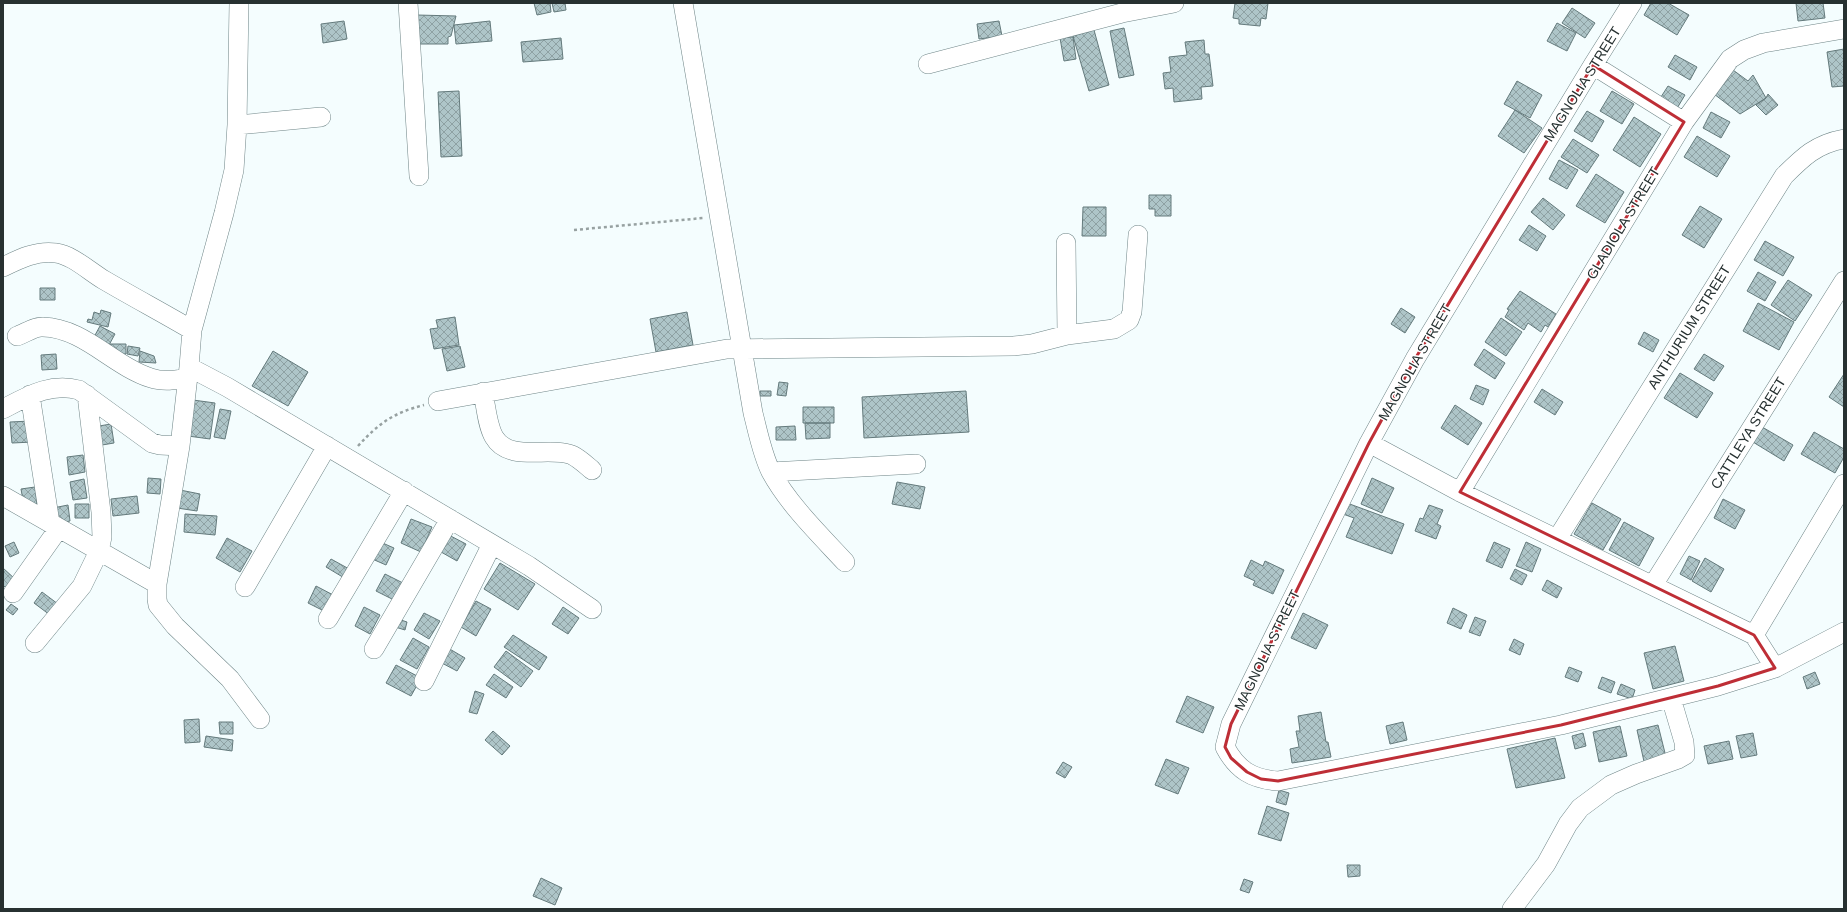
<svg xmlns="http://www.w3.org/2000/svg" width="1847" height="912" viewBox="0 0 1847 912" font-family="Arial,sans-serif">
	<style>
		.building { fill: url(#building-cross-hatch); stroke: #647a7c }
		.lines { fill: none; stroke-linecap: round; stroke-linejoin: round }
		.minor-casing { stroke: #6f8587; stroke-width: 20 }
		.path { stroke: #97a1a1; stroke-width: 2.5; stroke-dasharray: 3 3; stroke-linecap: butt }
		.minor { stroke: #fff; stroke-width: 19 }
		.marked { fill: none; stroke: #be2e36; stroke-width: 3; stroke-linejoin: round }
		.labels { text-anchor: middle; stroke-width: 3; stroke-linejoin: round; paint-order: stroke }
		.street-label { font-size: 14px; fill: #273131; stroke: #fff }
	</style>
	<defs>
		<pattern id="building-cross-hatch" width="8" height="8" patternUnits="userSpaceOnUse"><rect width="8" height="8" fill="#aec5c8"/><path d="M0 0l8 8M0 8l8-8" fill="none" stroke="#8ea1a3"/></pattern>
	</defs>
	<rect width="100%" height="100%" fill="#f4fdfe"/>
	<path class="building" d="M534 3H550L551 12 537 15Z
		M552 3H565L566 10 554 12Z
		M1235 3H1268L1266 19 1261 18 1260 26 1239 24V19L1233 18Z
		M1651 3H1668L1689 15 1677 35 1644 15Z
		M1796 3H1823L1825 18 1798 21Z
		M1572 8 1595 23 1585 38 1562 23Z
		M417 15 456 16 451 36 448 37V44H417Z
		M344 21 347 39 323 43 321 24Z
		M490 21 492 41 456 44 454 25Z
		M999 21 1002 36 979 39 977 24Z
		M1557 23 1576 33 1567 51 1547 41Z
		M1124 28 1134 75 1119 78 1110 31Z
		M1094 30 1109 85 1089 91 1073 36Z
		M1073 37 1076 59 1064 61 1060 38Z
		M561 38 563 59 523 62 521 42Z
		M1204 40 1205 54H1209L1213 86 1201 87 1202 99 1174 102 1173 88 1165 89 1163 73 1171 72 1169 57 1187 55 1185 42Z
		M1844 49V86L1832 87 1827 52Z
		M1675 55 1697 67 1690 80 1668 67Z
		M1733 70 1748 81 1753 75 1766 98 1740 114 1714 94Z
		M1517 81 1542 95 1530 118 1504 104Z
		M1668 86 1685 95 1676 110 1659 100Z
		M459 91 462 156 441 157 438 92Z
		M1612 91 1634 104 1622 124 1600 111Z
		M1768 94 1778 105 1766 115 1756 105 1766 98Z
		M1515 110 1542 128 1524 153 1498 136Z
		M1587 111 1604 121 1592 142 1574 131Z
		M1711 112 1730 122 1721 138 1703 128Z
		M1634 117 1661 134 1640 167 1613 150Z
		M1697 136 1730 156 1717 177 1684 157Z
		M1573 139 1599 155 1587 173 1561 157Z
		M1559 160 1578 170 1567 189 1549 179Z
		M1596 174 1624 192 1605 223 1576 206Z
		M1149 195H1171V216H1155V209H1149Z
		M1543 198 1565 215 1553 230 1531 212Z
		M1700 206 1722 219 1704 248 1682 235Z
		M1083 207H1106V236H1082Z
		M1529 225 1546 236 1537 251 1519 240Z
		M1765 241 1794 257 1783 276 1754 260Z
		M1758 272 1776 282 1765 301 1747 291Z
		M1788 280 1812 295 1795 321 1771 305Z
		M40 288H55V300H40Z
		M1520 291 1556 314 1548 327 1545 325 1541 332 1528 323 1524 330 1505 317 1509 310 1507 309Z
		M1758 303 1794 322 1779 350 1743 331Z
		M1401 308 1415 317 1405 333 1391 324Z
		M101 310 111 313 108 327 87 322 88 319 92 320 94 312 100 314Z
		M687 312 693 345 656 352 650 319Z
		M455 317 459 345 434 349 430 329 438 328 436 320Z
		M1501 318 1522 332 1506 356 1485 342Z
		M100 326 115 334 109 345 94 337Z
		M1644 332 1659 340 1653 352 1638 344Z
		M110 344H126V354H111Z
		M128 346 140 348 138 356 127 354Z
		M460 346 465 367 447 371 442 349Z
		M1484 349 1505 363 1495 379 1474 365Z
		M140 351 154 356 156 363 139 362Z
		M273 351 308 372 288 406 252 386Z
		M56 354 57 369 42 370 41 355Z
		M1704 354 1724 366 1714 381 1694 369Z
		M1680 373 1713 393 1697 418 1664 398Z
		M1844 374V407L1829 397Z
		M779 382 788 383 786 396 777 395Z
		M1476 385 1489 390 1483 405 1470 399Z
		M1542 389 1563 402 1555 415 1534 402Z
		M760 391H771V396H760Z
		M966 391 969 432 864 438 862 397Z
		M193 400 215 403 210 439 188 436Z
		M1455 405 1482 423 1468 445 1441 428Z
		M803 407H834V423H803Z
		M220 409 231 411 225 439 214 437Z
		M31 421 33 442 12 443 10 422Z
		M805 423H830V438L806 439Z
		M111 424 114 443 96 446 93 427Z
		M1757 424 1793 445 1784 461 1748 439Z
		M795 426 796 440H776V427Z
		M1814 432 1844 449V457L1835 473 1801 454Z
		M83 455 85 472 69 475 67 457Z
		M148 478 161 479 160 494 147 493Z
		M1372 478 1394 488 1382 513 1361 504Z
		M84 479 87 498 73 500 70 482Z
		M897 482 925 487 920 509 892 504Z
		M35 487 37 504 24 506 21 489Z
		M180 490 200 494 197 511 177 508Z
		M137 496 139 513 113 516 111 499Z
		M1723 499 1745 510 1735 529 1714 518Z
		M1347 503 1404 524 1392 554 1346 537 1354 518 1343 514Z
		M1592 503 1621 519 1603 550 1574 534Z
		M75 504H89V518H75Z
		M68 505 70 521 56 524 53 508Z
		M1429 505 1443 510 1437 524 1441 526 1436 539 1415 531 1420 518 1423 519Z
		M185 514 217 516 215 535 184 532Z
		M411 519 432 527 421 552 401 543Z
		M1624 522 1654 538 1639 566 1609 550Z
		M443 532 466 544 457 561 434 548Z
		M227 538 252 551 240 572 216 558Z
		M378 541 394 548 386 565 370 558Z
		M14 542 19 553 10 557 5 546Z
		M1494 542 1510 549 1502 568 1486 561Z
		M1526 542 1541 549 1532 572 1516 566Z
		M1689 556 1700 561 1691 580 1680 574Z
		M1705 558 1724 569 1711 592 1692 581Z
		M331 559 351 570 346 579 326 567Z
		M1251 560 1263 566 1265 561 1284 570 1273 594 1253 585 1255 581 1244 576Z
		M500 563 535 584 518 610 484 589Z
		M3 568 15 579 7 589 3 585Z
		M1515 569 1527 575 1522 585 1510 579Z
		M385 574 407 585 398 602 376 591Z
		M1547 580 1562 588 1557 598 1542 590Z
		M316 586 337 597 328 613 308 603Z
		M42 592 58 604 50 615 34 603Z
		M476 601 491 609 476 636 461 627Z
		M11 604 18 609 13 615 6 610Z
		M364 607 380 615 370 634 355 626Z
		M563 607 579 618 568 634 552 624Z
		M1453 608 1467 615 1461 629 1447 623Z
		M424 613 440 621 429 639 414 630Z
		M1303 613 1328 625 1316 649 1291 638Z
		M1475 617 1486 621 1480 636 1469 632Z
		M395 618 407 622 405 630 392 626Z
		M513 635 547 657 539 670 504 647Z
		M413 638 429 647 417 669 400 660Z
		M1514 639 1524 644 1520 655 1509 650Z
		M1675 646 1684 681 1653 689 1644 653Z
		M448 648 465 658 457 671 440 662Z
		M506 651 533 671 521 687 494 667Z
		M396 665 421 678 411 696 386 683Z
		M1569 667 1582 672 1578 682 1565 677Z
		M1815 672 1820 684 1807 689 1803 677Z
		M494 674 513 687 506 698 486 685Z
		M1602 677 1615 682 1611 693 1598 688Z
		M1621 684 1635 690 1632 699 1617 694Z
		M475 691 484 694 477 714 469 712Z
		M1187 696 1214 707 1203 733 1176 722Z
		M1321 712 1326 742H1328L1331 757 1292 763 1290 749 1299 747 1296 731H1300L1298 716Z
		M199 719 200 742 185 743 184 720Z
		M219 722H233V734H220Z
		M1403 722 1407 740 1390 744 1386 726Z
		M1658 725 1667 761 1645 766 1637 730Z
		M1620 726 1627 756 1599 762 1593 732Z
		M493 731 510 746 502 755 485 740Z
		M1583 733 1586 746 1575 749 1572 736Z
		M1753 733 1757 755 1741 758 1736 736Z
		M206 736 233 740 232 751 204 747Z
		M1555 738 1565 778 1516 788 1507 749Z
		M1729 741 1733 759 1708 764 1704 746Z
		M1166 759 1189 768 1178 794 1155 785Z
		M1063 762 1072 767 1065 778 1056 773Z
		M1279 790 1289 793 1286 805 1276 802Z
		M1267 806 1289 813 1281 841 1258 834Z
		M1347 865H1360V876L1348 877Z
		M541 878 562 888 555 905 533 896Z
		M1244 879 1253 882 1249 893 1240 890Z"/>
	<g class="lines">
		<g class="minor-casing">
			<path id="minor" d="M239 3 237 125 234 170 224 213 192 330 189 367 227 387 529 566 592 609
				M408 3 419 176
				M683 3 753 413C758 432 762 454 771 472 789 505 820 535 845 562
				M1632 3 1593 65 1415 359 1369 443 1231 724 1225 747C1237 770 1252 779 1278 781L1561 725 1718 686 1775 668 1844 632
				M928 64 1122 13 1174 3
				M1593 65 1684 122
				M237 125 321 117
				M1066 243 1067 335
				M3 267C19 259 37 250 56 253 72 255 89 271 104 280 133 297 163 313 192 330
				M17 336C24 334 35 326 43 327 84 328 113 366 151 378 163 382 176 380 188 378
				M189 367 180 446 157 584V599L158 605 175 626 230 679 260 719
				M483 392C486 406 487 425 494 437 509 463 549 446 572 455 580 459 586 465 592 470
				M30 395 50 523
				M438 401 727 349 1014 346 1032 344 1067 335 1114 329 1129 320 1132 312 1138 235
				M3 409C28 396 51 382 79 390L152 443 160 445 180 446
				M1369 443 1460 492 1754 635 1775 668
				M771 472 916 464
				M1460 492 1684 122 1730 59 1744 50 1763 43 1844 29
				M3 496 157 584
				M1557 539 1784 176C1803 157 1816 144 1844 139
				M1653 585 1844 281
				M245 587 327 446
				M13 593 59 528
				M328 619 404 491
				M1754 635 1844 484
				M35 643 82 586 99 551 102 537 101 512 87 395
				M374 649 450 519
				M424 681 492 544
				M1512 909 1546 864 1568 824 1580 808 1611 785 1636 774 1678 759 1685 755 1684 742 1671 698"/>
		</g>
		<path class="path" d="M574 230 703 218
			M358 446C379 423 393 413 424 405"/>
		<use href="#minor" class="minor"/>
	</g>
	<path class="marked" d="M1593 65 1684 122 1460 492 1754 635 1775 668 1718 686 1561 725 1278 781 1261 779 1247 772 1231 758 1225 747 1231 724 1369 443 1415 359Z"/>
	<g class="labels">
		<g class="street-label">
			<text transform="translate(1582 84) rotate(-58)" y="5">MAGNOLIA STREET</text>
			<text transform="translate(1623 223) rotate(-59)" y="5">GLADIOLA STREET</text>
			<text transform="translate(1689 327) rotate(-58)" y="5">ANTHURIUM STREET</text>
			<text transform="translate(1415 362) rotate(-60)" y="5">MAGNOLIA STREET</text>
			<text transform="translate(1748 433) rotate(-58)" y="5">CATTLEYA STREET</text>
			<text transform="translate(1267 650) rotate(-64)" y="5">MAGNOLIA STREET</text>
		</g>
	</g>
	<rect width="1847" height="912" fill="none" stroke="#273131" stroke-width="8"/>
</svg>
